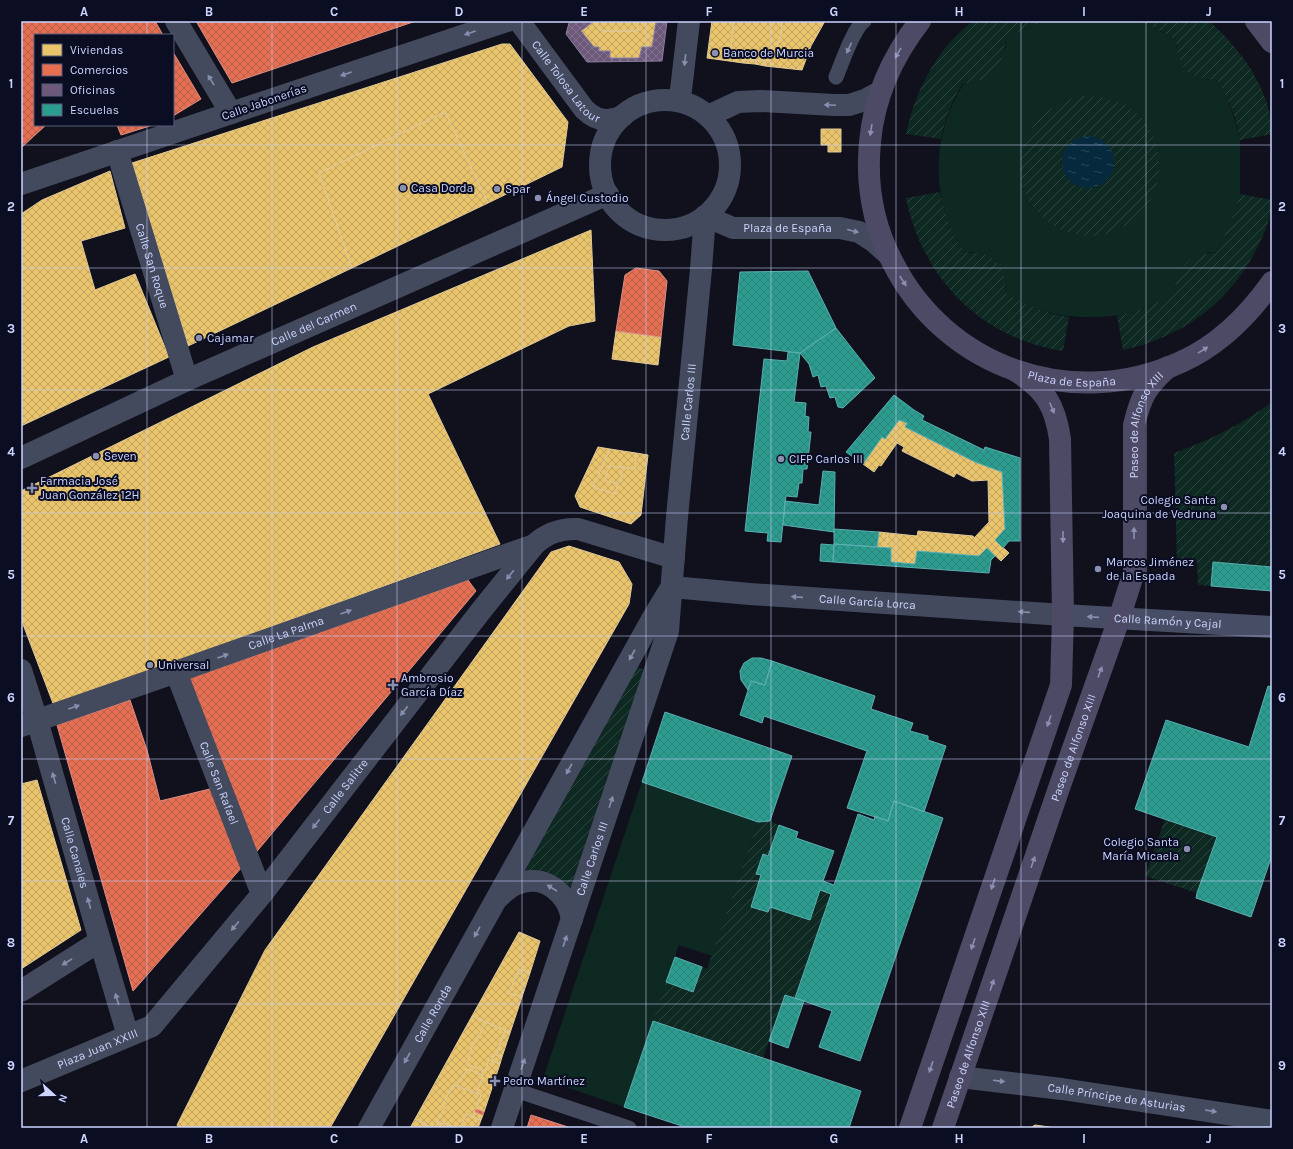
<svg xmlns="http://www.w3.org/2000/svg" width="1293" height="1149" viewBox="0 0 1293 1149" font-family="Karla,sans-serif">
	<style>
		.park { fill: #0e2822 }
		.garden { fill: url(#garden-furrows); fill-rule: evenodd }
		.water { fill: url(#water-ripples) }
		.homes { fill: url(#homes-cross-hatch); stroke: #e0c997 }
		.shops { fill: url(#shops-cross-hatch); stroke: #df8d85 }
		.offices { fill: url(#offices-cross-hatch); stroke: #8a7ea2 }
		.schools { fill: url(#schools-cross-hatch); stroke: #5baeb1 }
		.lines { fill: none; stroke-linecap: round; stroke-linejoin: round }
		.service { stroke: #444a5e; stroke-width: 15 }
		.pedestrian { stroke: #444a5e; stroke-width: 22 }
		.minor { stroke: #444a5e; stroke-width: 22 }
		.secondary { stroke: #474d64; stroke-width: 22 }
		.primary { stroke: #4c4a65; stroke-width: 22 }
		.oneway { fill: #888fae }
		.oneway2 { fill: #8c8fb2 }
		.oneway3 { fill: #8a90b2 }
		.grid { fill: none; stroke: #ccd4ff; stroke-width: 1; stroke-opacity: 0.55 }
		.poi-dot { fill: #8a90b0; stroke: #0b0d22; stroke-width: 1.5 }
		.labels { text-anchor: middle; stroke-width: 4; stroke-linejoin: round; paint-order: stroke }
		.poi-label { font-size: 12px; fill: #ccd4ff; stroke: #0b0d22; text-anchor: start }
		.street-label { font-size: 12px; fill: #ccd4ff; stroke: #0b0d22 }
		.neatline { fill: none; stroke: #ccd4ff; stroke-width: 1.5 }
		.grid-label { font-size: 13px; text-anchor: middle; font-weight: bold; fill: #ccd4ff }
	</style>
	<defs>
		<pattern id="garden-furrows" width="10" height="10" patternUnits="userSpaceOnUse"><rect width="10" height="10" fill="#0e2822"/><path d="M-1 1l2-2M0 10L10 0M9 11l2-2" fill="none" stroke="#304643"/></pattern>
		<pattern id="water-ripples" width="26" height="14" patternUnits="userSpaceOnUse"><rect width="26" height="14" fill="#06293e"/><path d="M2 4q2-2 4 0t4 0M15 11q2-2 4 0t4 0" fill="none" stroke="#29475b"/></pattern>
		<pattern id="homes-cross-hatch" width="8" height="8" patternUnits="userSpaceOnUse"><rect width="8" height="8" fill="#e9c46a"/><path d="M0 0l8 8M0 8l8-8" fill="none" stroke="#bea362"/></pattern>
		<pattern id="shops-cross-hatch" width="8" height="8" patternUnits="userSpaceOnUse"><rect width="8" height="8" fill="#e76f51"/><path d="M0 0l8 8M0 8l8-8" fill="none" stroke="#b46150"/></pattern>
		<pattern id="offices-cross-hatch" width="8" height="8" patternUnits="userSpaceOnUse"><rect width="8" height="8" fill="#6d597a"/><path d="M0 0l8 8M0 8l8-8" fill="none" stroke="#81708e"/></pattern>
		<pattern id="schools-cross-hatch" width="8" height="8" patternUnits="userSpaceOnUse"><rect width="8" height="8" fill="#2a9d8f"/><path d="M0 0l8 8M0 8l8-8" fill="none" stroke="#30817b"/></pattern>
	</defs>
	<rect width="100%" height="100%" fill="#10111d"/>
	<path class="park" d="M1044 21H1138L1153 27 1176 40V48L1192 75 1209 80H1216L1227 98 1238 130 1240 140V194L1234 215 1229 229 1215 253 1208 252 1175 286V293C1159 302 1144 309 1127 314 1118 316 1108 316 1099 317 1065 318 1034 313 1005 292L1006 285 973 252 965 253C929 201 931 135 964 83H969L978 81 994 71 1006 47 1005 40 1020 31Z
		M642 782 758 822 712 956 679 945 624 1107 543 1079Z"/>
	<path class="garden" d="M973 21H1044L1020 31 1005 40C1006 64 988 84 963 83 952 100 945 119 941 139L906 134C915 91 937 48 973 21Z
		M1138 21H1209C1240 48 1272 91 1272 134L1240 140C1237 118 1228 98 1216 80 1188 79 1177 67 1176 40L1153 27Z
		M1084 96C1101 96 1115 99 1130 108 1167 133 1169 189 1136 218 1126 226 1114 233 1101 235 1087 237 1072 235 1060 229 996 197 1013 107 1084 96ZM1084 137C1101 137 1118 150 1113 168 1111 172 1108 175 1106 178 1104 180 1102 183 1100 185 1090 191 1076 187 1069 179 1059 169 1060 149 1073 141 1076 139 1081 138 1084 137Z
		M940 192C945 214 952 235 965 253 992 251 1008 266 1005 292 1023 305 1047 314 1069 317L1063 351C980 338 923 279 906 198Z
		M1240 194 1272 200C1272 216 1265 232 1258 246 1231 302 1183 337 1123 350L1117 316C1138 312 1156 304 1174 293 1177 268 1190 253 1215 253 1227 234 1234 215 1240 194Z
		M1272 402V567L1214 562 1211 586 1198 585 1197 561 1177 562 1174 453C1210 440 1242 424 1272 402Z
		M627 663 653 673 567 902 518 883Z
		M1165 819 1217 837 1197 893 1145 876Z
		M770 821 779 825 768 856 763 854 756 873 761 875 751 907 768 912 770 907 810 920 820 890 831 894 795 998 785 995 763 1058 653 1021 666 982 693 992 702 967 707 969 758 822Z"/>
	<path class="water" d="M1062 162a26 26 0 1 1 52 0a26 26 0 1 1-52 0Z"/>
	<path class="homes" d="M594 21H638L637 31H601Z
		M594 21 601 31H637L638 21H656L652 47H642L639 58H610V51H599V47H594L581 31Z
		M712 21H734L729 61 707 58Z
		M734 21H782L781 37H779L776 56 755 53 754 61 743 59V63L729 61Z
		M782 21H825L811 46 802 70 765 66 766 55 776 56 779 37H781Z
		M502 44H510L568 122 562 167 488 203 445 112 319 173 352 268 188 346 132 163Z
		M755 53 757 54 755 64 743 63V59L754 61Z
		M757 54 766 55 765 61 756 60Z
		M756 60 765 61V66L755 64Z
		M445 112 488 203 352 268 319 173Z
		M821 129H841V152H828V145H821Z
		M110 171 125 228 81 241 95 290 135 274 169 357 21 426V214L42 200Z
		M591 230 595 321 569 326 428 394 500 544 54 706 21 619V491L313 347Z
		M616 331 661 337 658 365 612 359Z
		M899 420 907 423 905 427 975 462 1002 472 1005 529 995 540 1009 553 1001 561 987 548 979 556 917 551 915 564 891 562V548H886L888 533 917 536 918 531 973 536 974 538 989 522 988 480 972 481 956 473 954 477 902 451 904 447 897 443 881 466 879 465 874 472 863 464 882 437 885 439Z
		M598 447 610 449 593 487 615 494 618 484 620 482 623 467 635 469 636 453 648 455 641 515 631 524 580 507 575 496Z
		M610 449 636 453 635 469 609 466 605 478 607 481 618 484 615 494 593 487Z
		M609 466 623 467 620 482 618 484 607 481 605 478Z
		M879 532 888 533 886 548 877 547Z
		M569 546 619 562 632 584 629 604 330 1128H179L177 1125 265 950 551 552Z
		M37 780 81 930 21 969V784Z
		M519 932 540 941 530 973 519 969 509 993 522 997 510 1033 472 1016Z
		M519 969 530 973 522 997 509 993Z
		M472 1016 486 1022 468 1055 470 1057 466 1064 485 1071 489 1060 500 1064 484 1112 476 1109 481 1095 477 1093 483 1075 467 1069 457 1086 453 1085 442 1106 445 1107 437 1121 438 1122 435 1128H432L415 1119Z
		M486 1022 505 1030 496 1055 494 1054 492 1061 489 1060 485 1071 466 1064 470 1057 468 1055Z
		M505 1030 510 1033 502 1057 496 1055Z
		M494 1054 502 1057 500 1064 492 1061Z
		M467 1069 483 1075 477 1093 457 1086Z
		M453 1085 481 1095 473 1117 466 1114 461 1128H457L437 1121 445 1107 442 1106Z
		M475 1112 483 1115 481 1120 473 1117Z
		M466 1114 481 1120 478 1128H461Z
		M415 1119 432 1128H410Z
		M438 1122 454 1127V1128H435Z
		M1035 1125 1056 1128H1030Z"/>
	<path class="shops" d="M21 21H155L163 35H35V125H46L21 148Z
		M196 21H416L232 83Z
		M173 52 201 99 173 116Z
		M117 125H153L121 135Z
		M636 268 659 271 667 281 661 337 616 331 625 275Z
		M468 580 476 591 253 856 188 679Z
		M130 700 147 750 160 801 214 788 242 867 133 991 57 725Z
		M476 1109 484 1112 483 1115 475 1112Z
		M531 1115 571 1128H527Z"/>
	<path class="offices" d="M576 21H594L581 31 594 47H599V51H610V58H639L642 47H652L656 21H667L662 61 587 62 566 34 569 23Z"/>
	<path class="schools" d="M808 271 836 328 800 353 733 345 740 272Z
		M836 328 875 378 843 408 838 407 835 397 830 398 826 386 821 387 818 375 813 377 809 364 800 353Z
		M788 352 800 353 794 402 806 403 805 416 809 417 808 432H811L807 469H803L802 483H799L797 497 786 496 781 542 767 541 768 533 745 531 764 359 787 361Z
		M894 395 914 410 924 416 922 420 984 450 985 447 1020 458V541H1009L1003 548 995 540 1005 529 1002 472 975 462 905 427 907 423 899 420 885 439 882 437 863 464 846 452Z
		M823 471 835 472 834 532 783 525 785 501 819 505Z
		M834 529 879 532 877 547 834 544Z
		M821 544 834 545 833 562 820 561Z
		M834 544 891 548V562L915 564 917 551 979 556 987 548 995 556 991 560 989 573 833 562Z
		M1213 562 1272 567V591L1211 586Z
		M752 658H761L772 661 765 685 751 681 748 690 741 680 740 671 744 663Z
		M772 661 875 696 871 709 913 723 910 731 928 736V740L946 746 924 812 894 801 888 821 847 808 867 751 764 716 762 723 740 715 751 681 765 685Z
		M1268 686 1272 687V855L1251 917 1196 898 1197 893 1217 837 1135 809 1166 720 1249 747Z
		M665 712 792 756 770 821 758 822 642 782Z
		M894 801 943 818 860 1061 819 1047 832 1011 795 998 831 894 820 890 810 920 770 907 768 912 751 907 761 875 756 874 763 854 768 856 779 825 798 832 796 838 834 851 823 881 834 885 858 814 874 820 875 816 888 821Z
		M675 957 702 967 693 992 666 982Z
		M785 995 804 1001 788 1048 769 1041Z
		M653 1021 861 1091 849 1128H688L624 1107Z"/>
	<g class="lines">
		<path class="service" d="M836 77C842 63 853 29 864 21
			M515 1090 629 1128"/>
		<g class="pedestrian">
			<path id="s1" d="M117 151 187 380"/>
			<path d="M21 184 231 113"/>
			<path id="s2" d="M21 458 187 380 608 194"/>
			<path d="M21 670 37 720"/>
			<path id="s3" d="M176 672 262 894"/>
		</g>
		<g class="minor">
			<path d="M176 21 231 113 507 21"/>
			<path id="s4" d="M519 21 584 109C596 121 608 123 623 116"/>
			<circle cx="665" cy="165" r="65"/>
			<path d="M677 101 681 90 689 21"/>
			<path d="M708 116 738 102 760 101 834 105H849L865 100 880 92"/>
			<path id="s5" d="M705 216 733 228H840L859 232 873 241 889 255"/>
			<path id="s6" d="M672 587 750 594 1063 615"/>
			<path id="s7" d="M37 720 100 941 128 1036"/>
			<path id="s8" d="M21 726 176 672 534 545"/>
			<path d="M499 897C504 892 510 887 517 884 544 873 568 893 572 919"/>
			<path d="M21 991 100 941"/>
			<path id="s9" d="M960 1077 1062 1089 1272 1121"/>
			<path id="s10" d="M21 1081 152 1026 262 894 480 612 534 545C547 533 560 528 578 529L674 558"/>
			<path id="s11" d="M369 1128 651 621 669 591"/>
			<path id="s12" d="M502 1128 668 631 677 517 701 269 705 216"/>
		</g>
		<path class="secondary" id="s13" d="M1063 615 1272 627"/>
		<g class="primary">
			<path id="s14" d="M920 21C892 57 874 97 870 142 866 183 873 225 892 261 945 368 1073 412 1181 362 1219 345 1248 316 1272 282"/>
			<path d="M1256 21 1272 42"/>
			<path d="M910 1128 1061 685 1063 615 1060 439C1055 405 1045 389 1016 371"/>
			<path id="s15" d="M943 1128 1059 788 1119 619 1134 572V425C1141 396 1146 387 1168 367"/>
		</g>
	</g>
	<defs><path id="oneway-solid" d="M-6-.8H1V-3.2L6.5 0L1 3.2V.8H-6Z"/></defs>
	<g class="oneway">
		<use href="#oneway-solid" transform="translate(470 33) rotate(161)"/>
		<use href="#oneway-solid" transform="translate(849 48) rotate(115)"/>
		<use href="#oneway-solid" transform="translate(685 60) rotate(97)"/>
		<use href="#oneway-solid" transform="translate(346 74) rotate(161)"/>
		<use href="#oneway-solid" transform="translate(211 80) rotate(-121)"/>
		<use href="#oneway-solid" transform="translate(830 105) rotate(-178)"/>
		<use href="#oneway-solid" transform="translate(853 231) rotate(14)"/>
		<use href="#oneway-solid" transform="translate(510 575) rotate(129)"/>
		<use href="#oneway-solid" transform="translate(797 597) rotate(-176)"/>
		<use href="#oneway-solid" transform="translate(346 612) rotate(-20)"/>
		<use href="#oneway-solid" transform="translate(1024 612) rotate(-176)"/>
		<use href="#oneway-solid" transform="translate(632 655) rotate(119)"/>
		<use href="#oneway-solid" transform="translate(223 656) rotate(-20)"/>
		<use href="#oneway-solid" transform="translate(74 707) rotate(-19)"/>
		<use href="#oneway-solid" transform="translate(404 711) rotate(128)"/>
		<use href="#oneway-solid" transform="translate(569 769) rotate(119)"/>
		<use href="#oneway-solid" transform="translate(54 778) rotate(-106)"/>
		<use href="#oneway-solid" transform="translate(611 802) rotate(-72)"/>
		<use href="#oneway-solid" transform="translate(316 824) rotate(128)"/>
		<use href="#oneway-solid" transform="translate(552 888) rotate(-148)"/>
		<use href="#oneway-solid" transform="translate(89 903) rotate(-106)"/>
		<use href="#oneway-solid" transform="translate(235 926) rotate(130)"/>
		<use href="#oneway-solid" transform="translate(477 932) rotate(119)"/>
		<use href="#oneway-solid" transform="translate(565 941) rotate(-71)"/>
		<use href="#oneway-solid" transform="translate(67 962) rotate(148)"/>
		<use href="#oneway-solid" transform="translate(117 999) rotate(-107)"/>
		<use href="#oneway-solid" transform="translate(407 1058) rotate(119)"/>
		<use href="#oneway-solid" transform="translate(523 1064) rotate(-72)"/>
		<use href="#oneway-solid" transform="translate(999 1081) rotate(7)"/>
		<use href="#oneway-solid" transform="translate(1211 1111) rotate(9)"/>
	</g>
	<g class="oneway2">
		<use href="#oneway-solid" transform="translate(898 53) rotate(120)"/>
		<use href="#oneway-solid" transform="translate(871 130) rotate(99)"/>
		<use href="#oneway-solid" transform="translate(903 281) rotate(57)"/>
		<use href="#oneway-solid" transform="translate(1203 350) rotate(-32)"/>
		<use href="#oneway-solid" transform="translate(1052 408) rotate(67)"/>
		<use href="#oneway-solid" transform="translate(1134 533) rotate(-90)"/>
		<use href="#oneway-solid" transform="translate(1063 537) rotate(90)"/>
		<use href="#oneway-solid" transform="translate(1100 672) rotate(-70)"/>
		<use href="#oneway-solid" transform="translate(1049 721) rotate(109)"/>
		<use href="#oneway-solid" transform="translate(1033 862) rotate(-71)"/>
		<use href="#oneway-solid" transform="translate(993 884) rotate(109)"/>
		<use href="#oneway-solid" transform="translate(973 944) rotate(109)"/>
		<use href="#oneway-solid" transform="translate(992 985) rotate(-71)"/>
		<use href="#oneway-solid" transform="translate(931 1067) rotate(109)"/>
	</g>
	<use class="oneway3" href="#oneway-solid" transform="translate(1093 617) rotate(-176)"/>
	<path class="grid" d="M147 21V35M272 21V1128M397 21V1128M522 21V1128M646 21V1128M771 21V1128M896 21V1128M1021 21V1128M1146 21V1128M147 125V1128M21 145H1272M21 268H1272M21 390H1272M21 513H1272M21 636H1272M21 759H1272M21 881H1272M21 1004H1272"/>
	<g class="poi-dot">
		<circle cx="715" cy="53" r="4"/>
		<circle cx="403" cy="188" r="4"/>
		<circle cx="497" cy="189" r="4"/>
		<circle cx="538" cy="198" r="4"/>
		<circle cx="199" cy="338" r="4"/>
		<circle cx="96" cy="456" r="4"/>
		<circle cx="781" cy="459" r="4"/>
		<path d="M30 482h4v4h4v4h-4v4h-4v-4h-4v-4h4z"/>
		<circle cx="1224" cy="507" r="4"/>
		<circle cx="1098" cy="569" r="4"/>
		<circle cx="150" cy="665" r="4"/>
		<path d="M391 679h4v4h4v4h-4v4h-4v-4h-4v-4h4z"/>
		<circle cx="1187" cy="849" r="4"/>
		<path d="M493 1075h4v4h4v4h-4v4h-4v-4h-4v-4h4z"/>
	</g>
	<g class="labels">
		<g class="poi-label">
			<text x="723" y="57">Banco de Murcia</text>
			<text x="411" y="192">Casa Dorda</text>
			<text x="505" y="193">Spar</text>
			<text x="546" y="202">Ángel Custodio</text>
			<text x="207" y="342">Cajamar</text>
			<text x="104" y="460">Seven</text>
			<text x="789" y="463">CIFP Carlos III</text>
			<text x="40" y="485">Farmacia José<tspan x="40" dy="14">Juan González 12H</tspan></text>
			<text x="1216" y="504" text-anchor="end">Colegio Santa<tspan x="1216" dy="14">Joaquina de Vedruna</tspan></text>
			<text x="1106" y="566">Marcos Jiménez<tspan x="1106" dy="14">de la Espada</tspan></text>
			<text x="158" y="669">Universal</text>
			<text x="401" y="682">Ambrosio<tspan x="401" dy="14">García Díaz</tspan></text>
			<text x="1179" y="846" text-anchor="end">Colegio Santa<tspan x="1179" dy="14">María Micaela</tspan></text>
			<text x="503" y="1085">Pedro Martínez</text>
		</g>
		<g class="street-label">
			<text dy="4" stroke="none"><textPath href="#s4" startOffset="77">Calle Tolosa Latour</textPath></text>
			<text transform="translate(264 102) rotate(-19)" y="4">Calle Jabonerías</text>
			<text dy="4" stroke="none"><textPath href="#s5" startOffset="85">Plaza de España</textPath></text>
			<text dy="4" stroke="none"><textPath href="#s1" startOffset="120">Calle San Roque</textPath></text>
			<text dy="4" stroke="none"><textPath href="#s2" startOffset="322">Calle del Carmen</textPath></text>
			<text dy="4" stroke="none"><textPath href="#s14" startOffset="482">Plaza de España</textPath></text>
			<text dy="4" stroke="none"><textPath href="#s12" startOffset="754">Calle Carlos III</textPath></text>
			<text dy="4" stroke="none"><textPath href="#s15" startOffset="738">Paseo de Alfonso XIII</textPath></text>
			<text dy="4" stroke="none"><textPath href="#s6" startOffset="196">Calle García Lorca</textPath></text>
			<text dy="4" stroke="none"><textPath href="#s13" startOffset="105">Calle Ramón y Cajal</textPath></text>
			<text dy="4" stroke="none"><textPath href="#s8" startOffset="281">Calle La Palma</textPath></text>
			<text dy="4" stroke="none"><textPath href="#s15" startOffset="402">Paseo de Alfonso XIII</textPath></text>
			<text dy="4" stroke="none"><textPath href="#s3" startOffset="119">Calle San Rafael</textPath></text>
			<text dy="4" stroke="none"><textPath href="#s10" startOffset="450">Calle Salitre</textPath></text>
			<text dy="4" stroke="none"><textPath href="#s7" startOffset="138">Calle Canales</textPath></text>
			<text dy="4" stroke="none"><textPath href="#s12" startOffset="284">Calle Carlos III</textPath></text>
			<text dy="4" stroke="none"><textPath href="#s11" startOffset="131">Calle Ronda</textPath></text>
			<text dy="4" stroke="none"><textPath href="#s10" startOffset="83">Plaza Juan XXIII</textPath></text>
			<text dy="4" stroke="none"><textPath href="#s15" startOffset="78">Paseo de Alfonso XIII</textPath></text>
			<text dy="4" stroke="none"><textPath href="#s9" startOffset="158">Calle Príncipe de Asturias</textPath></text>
		</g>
	</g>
	<rect width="1293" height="1149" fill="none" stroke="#0b0d22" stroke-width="44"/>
	<rect x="34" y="34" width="140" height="92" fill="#0b0d22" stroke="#585d7a"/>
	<rect x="42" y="44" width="20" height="12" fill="#e9c46a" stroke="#585d7a"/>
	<text x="70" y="54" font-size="12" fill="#ccd4ff">Viviendas</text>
	<rect x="42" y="64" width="20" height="12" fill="#e76f51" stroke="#585d7a"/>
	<text x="70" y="74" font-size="12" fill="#ccd4ff">Comercios</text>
	<rect x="42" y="84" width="20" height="12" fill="#6d597a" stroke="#585d7a"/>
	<text x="70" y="94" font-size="12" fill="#ccd4ff">Oficinas</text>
	<rect x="42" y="104" width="20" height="12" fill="#2a9d8f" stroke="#585d7a"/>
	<text x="70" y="114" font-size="12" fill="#ccd4ff">Escuelas</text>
	<g transform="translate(54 1095) rotate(111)" stroke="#0b0d22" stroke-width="3" paint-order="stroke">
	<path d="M0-3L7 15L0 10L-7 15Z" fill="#ccd4ff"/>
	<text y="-6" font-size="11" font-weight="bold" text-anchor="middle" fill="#ccd4ff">N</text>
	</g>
	<rect x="22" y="22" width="1249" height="1105" class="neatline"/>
	<g class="grid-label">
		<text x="84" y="16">A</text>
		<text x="209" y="16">B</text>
		<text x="334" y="16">C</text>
		<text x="459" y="16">D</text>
		<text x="584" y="16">E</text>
		<text x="709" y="16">F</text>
		<text x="834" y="16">G</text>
		<text x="959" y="16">H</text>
		<text x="1084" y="16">I</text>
		<text x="1209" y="16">J</text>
		<text x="11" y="88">1</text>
		<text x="1282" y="88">1</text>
		<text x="11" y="211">2</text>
		<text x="1282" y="211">2</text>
		<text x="11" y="333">3</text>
		<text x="1282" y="333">3</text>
		<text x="11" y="456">4</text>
		<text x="1282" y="456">4</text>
		<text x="11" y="579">5</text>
		<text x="1282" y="579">5</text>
		<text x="11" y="702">6</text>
		<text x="1282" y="702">6</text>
		<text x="11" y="825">7</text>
		<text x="1282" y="825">7</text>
		<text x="11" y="947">8</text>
		<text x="1282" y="947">8</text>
		<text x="11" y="1070">9</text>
		<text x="1282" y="1070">9</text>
		<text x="84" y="1143">A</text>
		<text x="209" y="1143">B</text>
		<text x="334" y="1143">C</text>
		<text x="459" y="1143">D</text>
		<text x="584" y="1143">E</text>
		<text x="709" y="1143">F</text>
		<text x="834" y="1143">G</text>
		<text x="959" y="1143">H</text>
		<text x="1084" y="1143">I</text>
		<text x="1209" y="1143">J</text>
	</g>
</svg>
